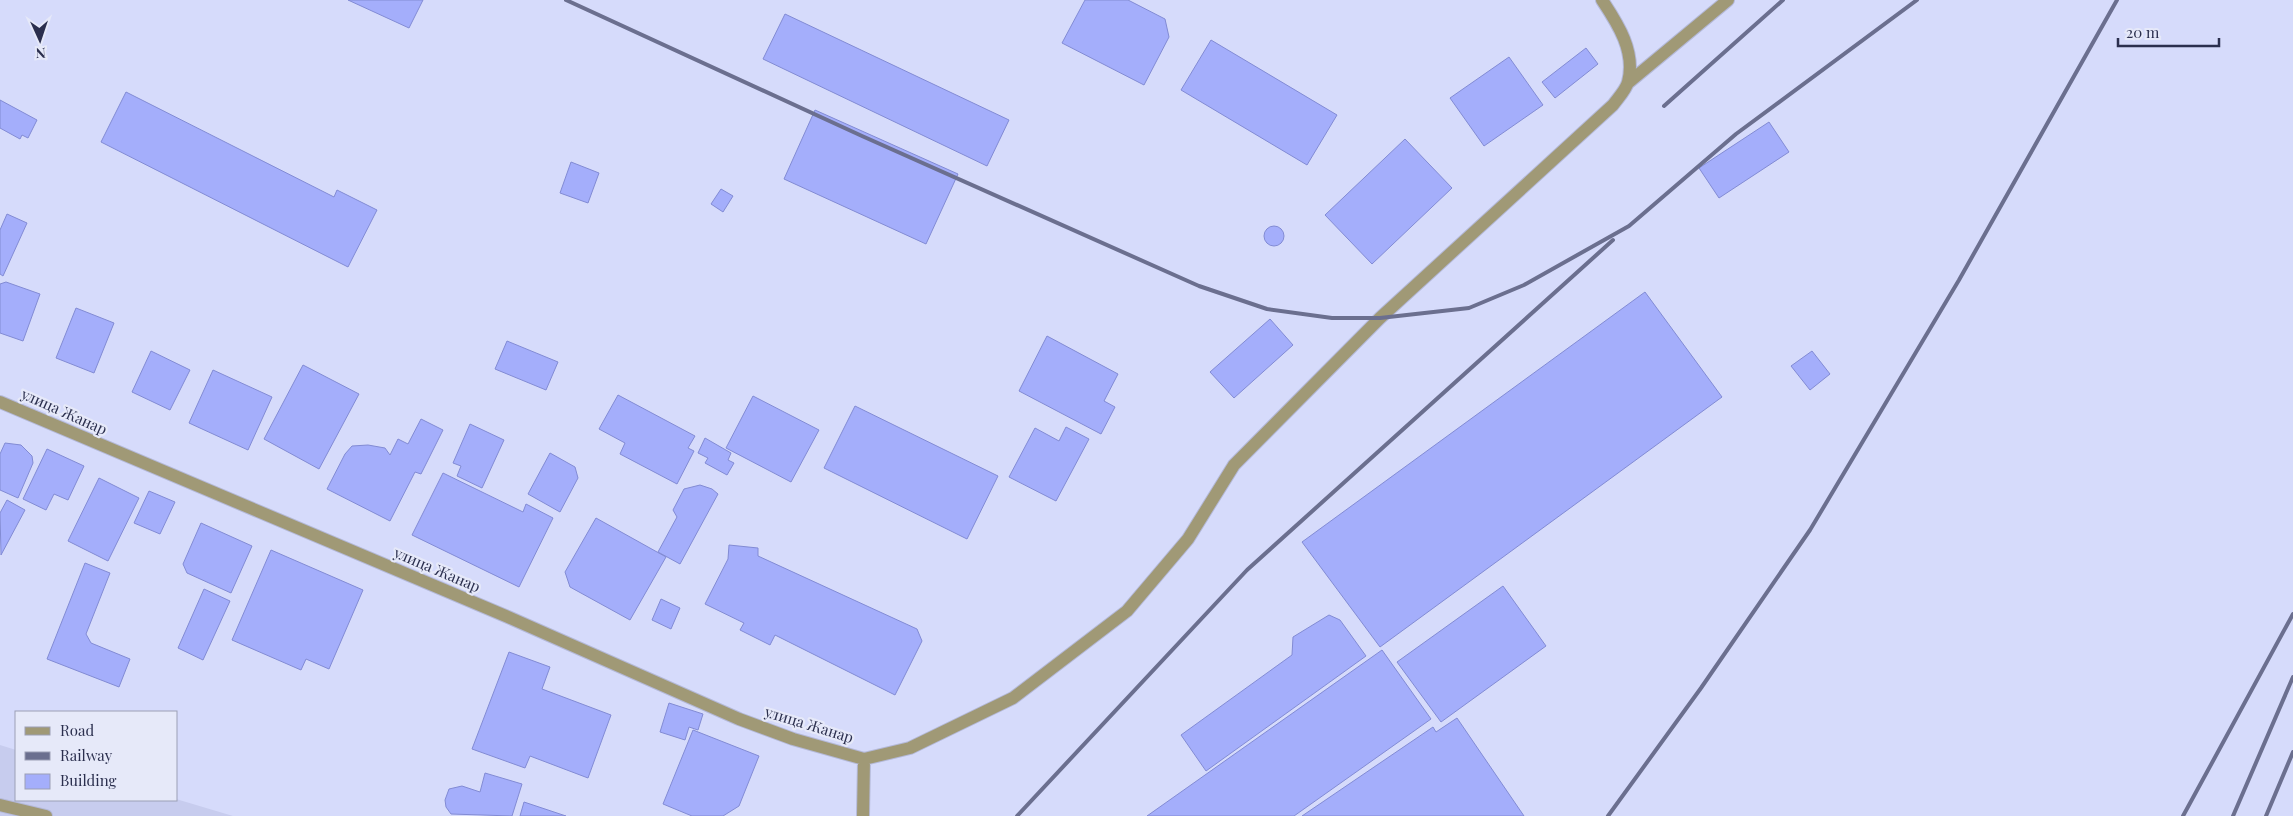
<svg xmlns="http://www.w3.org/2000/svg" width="2293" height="816" viewBox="0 0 2293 816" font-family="'Playfair Display',serif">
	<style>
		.built { fill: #c7ccee }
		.building { fill: #a4aefb; stroke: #828bd4 }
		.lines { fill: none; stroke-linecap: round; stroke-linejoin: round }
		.service-casing { stroke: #b4b9d8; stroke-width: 14 }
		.minor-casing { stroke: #b4b9d8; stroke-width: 14 }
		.service { stroke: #a09976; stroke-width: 12 }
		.minor { stroke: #a09976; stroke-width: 12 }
		.rail { stroke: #6b6f8f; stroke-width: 4 }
		.labels { text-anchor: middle; stroke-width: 4.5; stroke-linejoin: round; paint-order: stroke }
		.street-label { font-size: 15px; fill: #2b2f4e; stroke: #e6e9f9 }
	</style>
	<rect width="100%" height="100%" fill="#d6dbfb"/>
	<path class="built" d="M0 745 16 750V800L176 799 233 816H0Z"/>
	<path class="building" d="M348 0H423L409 28Z
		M1085 0H1128L1165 19 1169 37 1144 85 1062 43Z
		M785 14 1009 120 987 166 763 59Z
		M1211 40 1337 115 1307 165 1181 90Z
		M1586 48 1598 64 1555 98 1542 82Z
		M1509 57 1543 105 1484 146 1450 98Z
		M126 92 334 197 337 190 377 210 348 267 101 142Z
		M0 100 37 120 28 138 22 135 20 139 0 128Z
		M815 110 958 174 926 244 784 179Z
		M1769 122 1789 152 1719 198 1699 168Z
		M1405 139 1452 188 1372 264 1325 215Z
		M571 162 599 173 588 203 560 193Z
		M721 189 733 196 723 212 711 204Z
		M7 214 27 223 3 276 0 274V230Z
		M1264 236a10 10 0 1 1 20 0a10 10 0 1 1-20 0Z
		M6 282 40 294 23 341 0 333V284Z
		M1645 292 1722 397 1380 647 1302 542Z
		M76 308 114 323 94 373 56 358Z
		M1270 319 1293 345 1234 398 1210 372Z
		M1047 336 1118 374 1104 401 1115 407 1101 434 1019 391Z
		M507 341 558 362 546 390 495 369Z
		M151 351 190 370 170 410 132 392Z
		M1812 351 1830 374 1810 390 1791 366Z
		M303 365 359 394 319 469 264 439Z
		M213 370 272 397 248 450 189 423Z
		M618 395 695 436 688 448 694 451 677 484 620 454 625 443 599 429Z
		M753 396 819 430 791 482 726 448Z
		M855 406 998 476 967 539 824 468Z
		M421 419 443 430 421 474 415 472 390 521 327 489 345 454 352 446 368 445 385 448 390 455 398 439 408 444Z
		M470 424 504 440 482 488 457 476 461 466 453 463Z
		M1066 427 1089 439 1056 501 1009 477 1035 428 1059 441Z
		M705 438 731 453 728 460 734 463 727 475 705 463 708 458 698 453Z
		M5 443 21 445 32 456 33 463 18 498 0 490V454Z
		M47 449 84 466 68 500 54 494 46 510 23 499Z
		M550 453 575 467 578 478 560 512 528 494Z
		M443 473 523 512 526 504 553 518 519 587 412 535Z
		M99 478 139 498 108 561 68 541Z
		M700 485 712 489 718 494 680 564 658 552 677 517 673 510 684 489Z
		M149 491 175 502 160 534 134 523Z
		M7 500 25 510 1 555 0 513Z
		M596 518 666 557 630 620 570 587 565 572Z
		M201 523 252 546 231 593 187 573 183 564Z
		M729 545 758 548V556L917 629 922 641 895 695 775 635 770 645 740 630 744 623 705 604 728 559Z
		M271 550 363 590 329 669 306 659 301 670 232 640Z
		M85 563 110 573 86 634 91 643 130 659 119 687 47 659Z
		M1503 586 1546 646 1441 722 1397 662Z
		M204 589 230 601 203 660 178 648Z
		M661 599 680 608 671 629 652 620Z
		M1329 615 1340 620 1366 656 1206 771 1181 735 1292 655 1293 637Z
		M1382 650 1431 719 1294 816H1147Z
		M509 652 550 667 542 689 611 715 588 778 530 756 525 768 472 749Z
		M669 703 703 714 698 730 689 727 685 740 660 732Z
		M1457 718 1524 816H1302L1433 727 1436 732Z
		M693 730 759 756 739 806 723 816H692L663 804Z
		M485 773 522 784 512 816 451 814 446 807 445 800 449 789 462 786 480 792Z
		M524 802 566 816H520Z"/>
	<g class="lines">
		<g class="service-casing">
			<path id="service" d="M0 805 46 816"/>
		</g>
		<g class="minor-casing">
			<path id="minor" d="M1628 83 1728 0
				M0 402 508 617 739 719 793 739 864 759 910 748 1013 698 1127 611 1188 539 1234 465 1380 318 1613 105C1618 98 1626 90 1628 82 1636 52 1618 24 1602 0
				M863 816 864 759"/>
		</g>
		<use href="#service" class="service"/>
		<use href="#minor" class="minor"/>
		<path class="rail" d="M566 0 862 136 1199 286 1267 309 1332 318H1380L1469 308 1524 285 1629 226 1736 134 1917 0
			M1664 106 1783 0
			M1017 816 1247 570 1613 240
			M1608 816 1701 688 1810 530 1959 280 2117 0
			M2183 816 2293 614
			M2233 816 2293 677
			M2266 816 2293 752"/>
	</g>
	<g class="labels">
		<g class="street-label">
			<text transform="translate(64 412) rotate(24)" y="5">улица Жанар</text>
			<text transform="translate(437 570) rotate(23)" y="5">улица Жанар</text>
			<text transform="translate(809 725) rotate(17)" y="5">улица Жанар</text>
		</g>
	</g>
	<rect x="15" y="711" width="162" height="90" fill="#e6e9f9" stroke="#9b9fb5"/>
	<rect x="25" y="727" width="25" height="8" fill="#a09976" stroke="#9b9fb5"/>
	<text x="60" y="736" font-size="15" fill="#2b2f4e">Road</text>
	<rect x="25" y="752" width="25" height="8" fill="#6b6f8f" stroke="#9b9fb5"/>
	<text x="60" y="761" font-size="15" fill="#2b2f4e">Railway</text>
	<rect x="25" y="774" width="25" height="15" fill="#a4aefb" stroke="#9b9fb5"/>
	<text x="60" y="786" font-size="15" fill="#2b2f4e">Building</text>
	<g transform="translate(40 40) rotate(177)" stroke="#e6e9f9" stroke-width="4" paint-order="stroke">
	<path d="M0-4L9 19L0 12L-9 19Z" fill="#2b2f4e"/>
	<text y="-8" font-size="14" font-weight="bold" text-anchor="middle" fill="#2b2f4e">N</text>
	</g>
	<path d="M2118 38v8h101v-8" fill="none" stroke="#2b2f4e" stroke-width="2.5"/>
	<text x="2126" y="38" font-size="15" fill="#2b2f4e" stroke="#e6e9f9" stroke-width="4" paint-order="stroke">20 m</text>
</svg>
